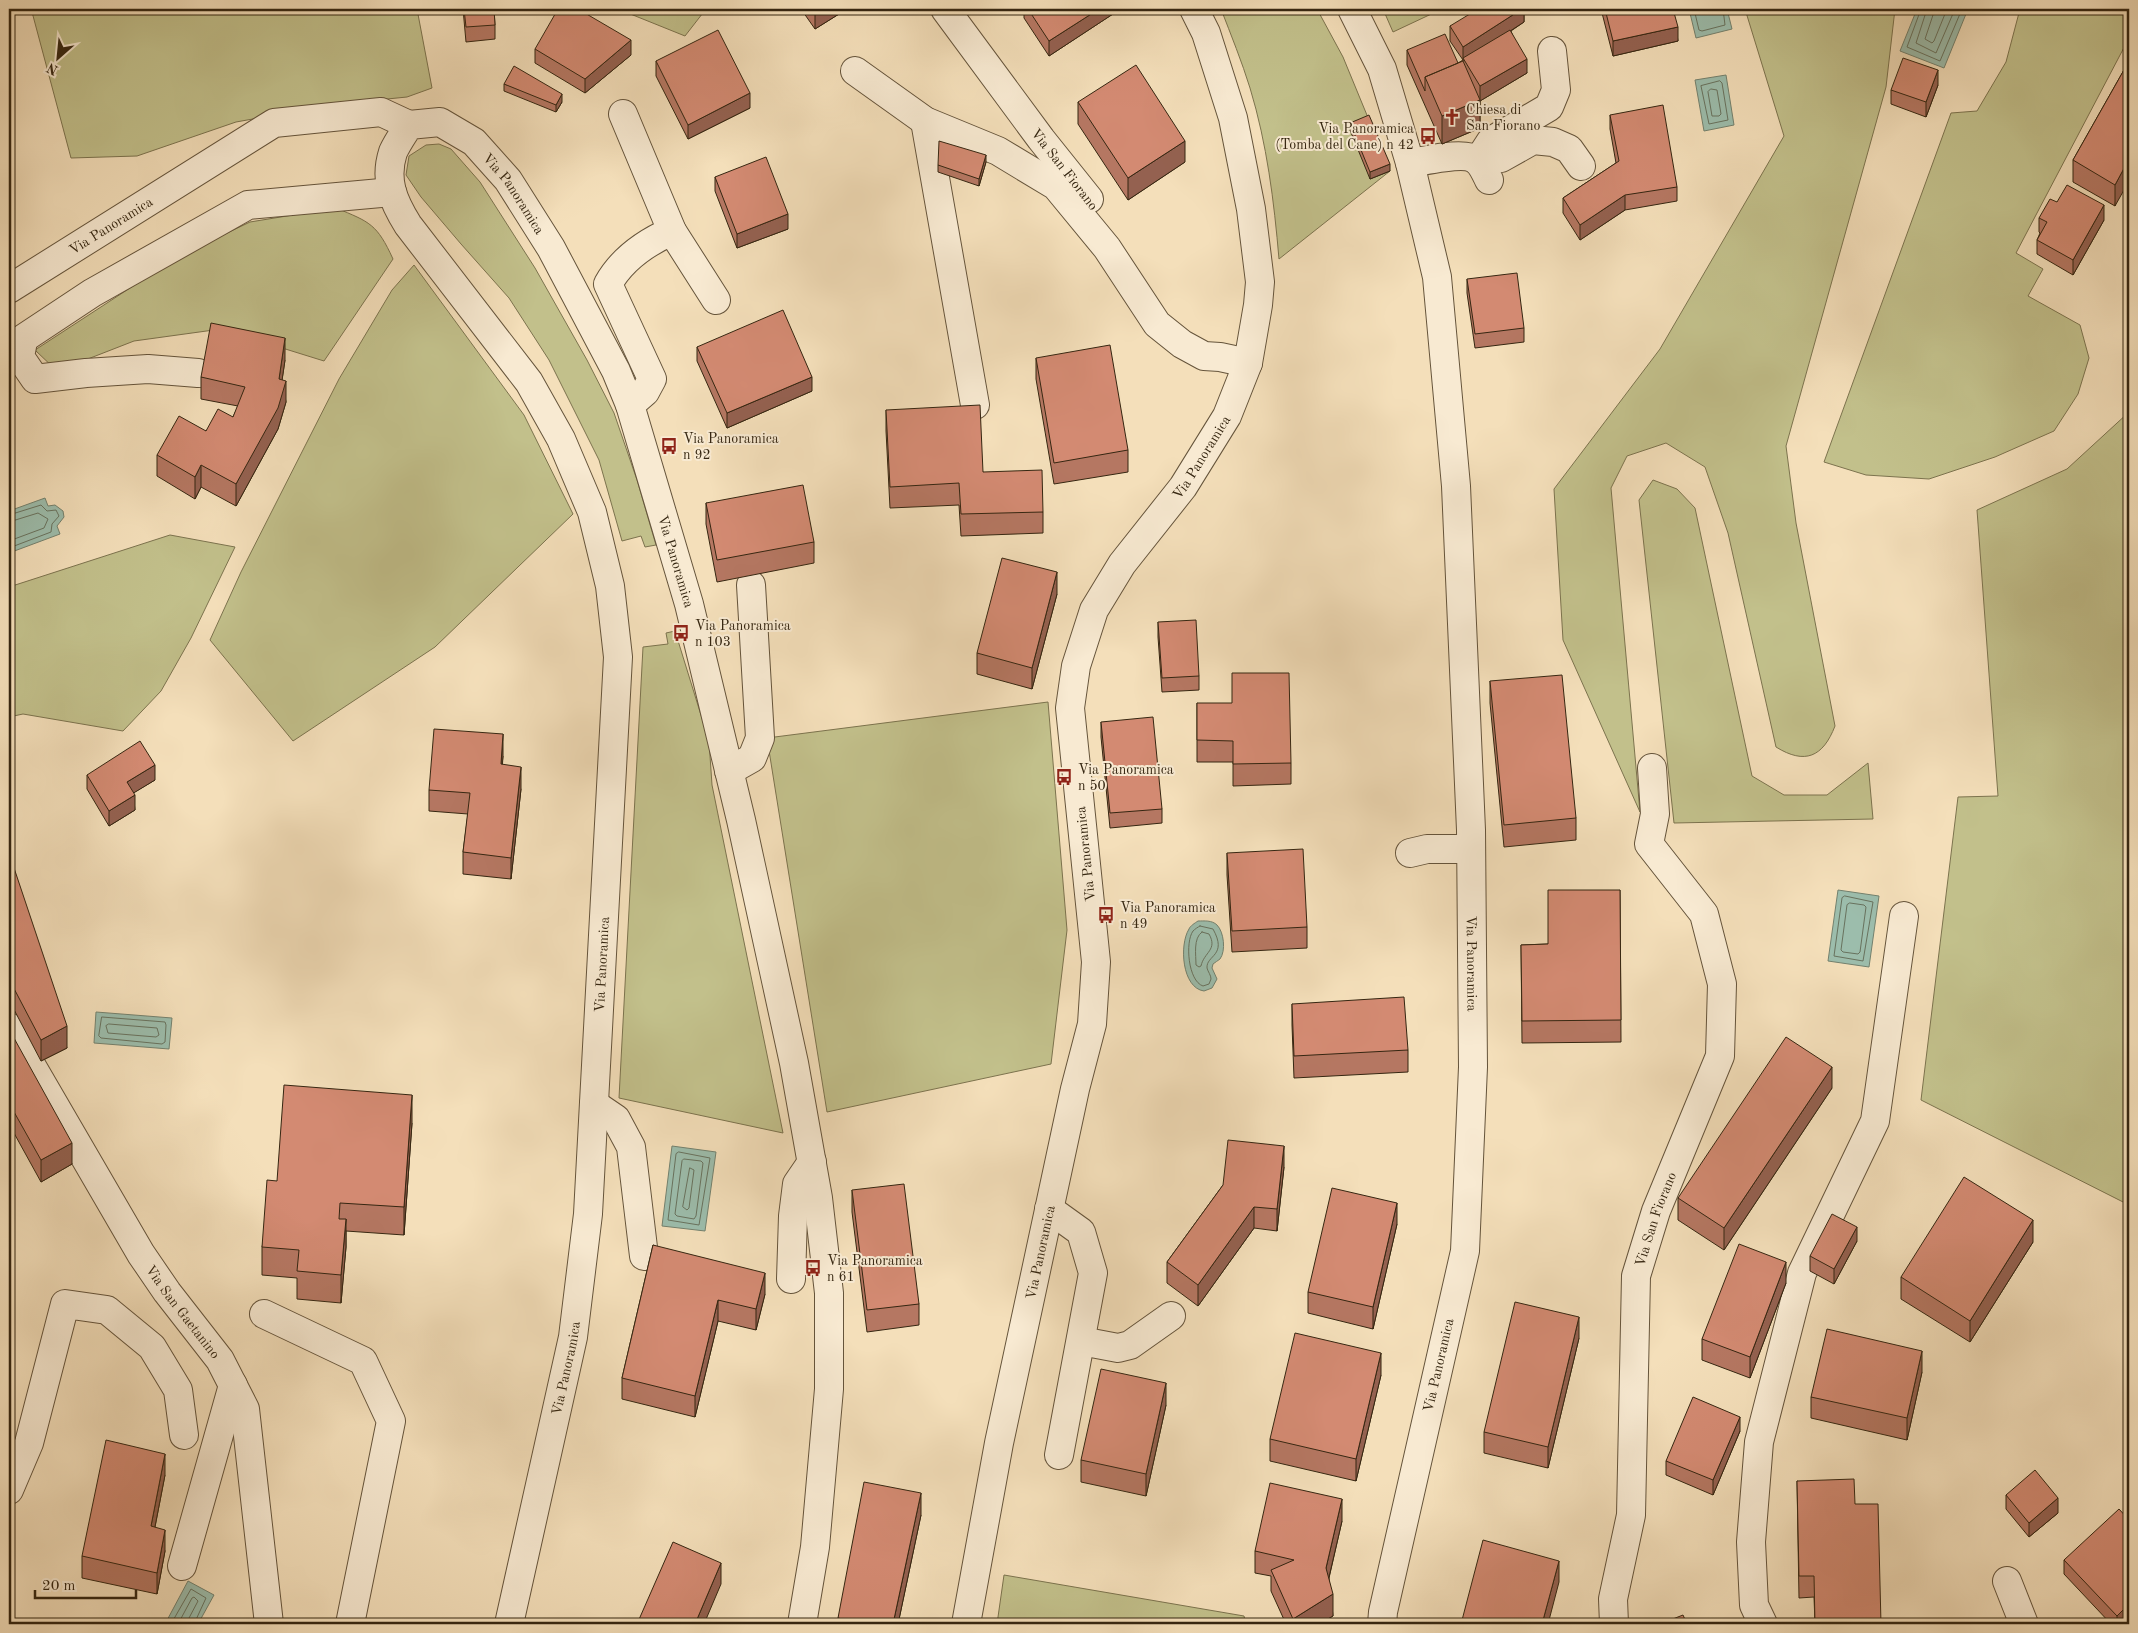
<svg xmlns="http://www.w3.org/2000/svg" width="2138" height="1633" viewBox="0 0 2138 1633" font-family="'Old Standard TT',serif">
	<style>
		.green { fill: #c2c08b; stroke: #7c734e }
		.water { fill: #9cbdac; stroke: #73816e }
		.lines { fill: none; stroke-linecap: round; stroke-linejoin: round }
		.shore { stroke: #68725e; stroke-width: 1 }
		.minor-casing { stroke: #65543b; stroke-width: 30 }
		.minor { stroke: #f8ead2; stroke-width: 28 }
		.wall { fill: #b57762; stroke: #352611 }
		.shaded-wall { fill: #946150; stroke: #352611 }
		.building { fill: #d38a72; stroke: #352611 }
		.labels { text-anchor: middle; stroke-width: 4; stroke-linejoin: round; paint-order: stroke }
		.poi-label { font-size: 14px; fill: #352611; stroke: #f8ead2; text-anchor: start }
		.street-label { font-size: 14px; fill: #352611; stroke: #f8ead2 }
	</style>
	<rect width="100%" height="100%" fill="#f4dfba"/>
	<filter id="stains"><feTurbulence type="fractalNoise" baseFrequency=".004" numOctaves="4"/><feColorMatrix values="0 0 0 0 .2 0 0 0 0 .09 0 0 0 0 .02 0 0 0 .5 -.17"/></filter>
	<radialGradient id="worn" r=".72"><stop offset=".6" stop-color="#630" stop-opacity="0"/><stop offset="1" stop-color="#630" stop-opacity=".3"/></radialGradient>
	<path class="green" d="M37 9H417L432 88 407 97 337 104 236 122 137 156 71 158 32 12Z
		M618 9H706L685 36Z
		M1221 9H1317L1343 57 1390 171 1279 259C1274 201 1267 144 1250 88 1242 62 1231 35 1221 9Z
		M1383 9H1442L1393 32Z
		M1745 9H1895L1886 87 1786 446 1796 523 1835 726C1823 757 1805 765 1776 747L1728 533 1705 467 1666 443 1627 456 1611 488 1640 812 1563 640 1554 489 1660 349 1784 136Z
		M2020 9H2129V38L2016 253 2043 269 2028 296 2080 325 2089 358 2078 394 2054 431 1995 457 1929 479 1866 475 1824 462 1951 113 1977 111 2006 62Z
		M439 144 451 149 480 182 535 268 587 360 614 413 637 480 656 545 645 547 641 536 622 541 599 460 549 360 509 298 461 244 421 197 406 175 409 156 426 145Z
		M336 208C370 222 377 224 393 259L324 361 221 329 134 341 57 371 35 350 179 256 250 222Z
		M414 265 524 415 573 514 435 647 293 741 210 640 241 572 339 379 392 290Z
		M2129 412V1205L1921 1100 1958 797 1998 796 1977 510 2067 469Z
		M1653 480 1677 489 1695 508 1752 776 1784 795H1827L1868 763 1873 819 1674 823 1639 500Z
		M170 535 235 547 191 638 161 691 123 731 23 714 9 717V587Z
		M675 631 709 741 712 785 783 1133 619 1098 643 647 668 644 666 633Z
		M1048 702 1067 930 1051 1064 827 1112 767 738Z
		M1004 1575 1244 1616 1246 1624H997Z"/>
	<path class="water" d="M1689 9H1727L1732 29 1696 38Z
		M1917 9H1968L1944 68 1900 51Z
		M1726 75 1734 125 1704 131 1695 80Z
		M45 498 48 506 55 505 63 511 64 517 57 526 60 534 9 553V511Z
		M1838 890 1879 896 1869 967 1828 961Z
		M1198 921C1204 921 1212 920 1217 925 1224 932 1226 951 1220 959 1218 961 1215 962 1213 964L1212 968 1217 979 1212 988 1204 991C1182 988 1179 945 1189 929 1190 926 1195 923 1198 921Z
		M96 1012 172 1018 169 1049 94 1043Z
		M672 1146 716 1152 705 1231 662 1226Z
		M188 1581 214 1595 198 1624H165Z"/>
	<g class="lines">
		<path class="shore" d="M1694 9 1699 30 1702 31 1725 25 1723 9
			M1921 9 1907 47 1940 61 1962 9
			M1927 9 1916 43 1936 53 1955 9
			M1935 9 1925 39 1932 43 1934 41 1947 9
			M1720 81 1722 83 1728 120 1709 124 1701 86Z
			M1711 89 1717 90 1721 114 1719 116H1712L1708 92Z
			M9 515 41 505 47 511 56 510 59 516 52 524 51 532 9 548
			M9 522 38 513 48 519 44 528 9 541
			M1845 896 1873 902 1863 961 1834 956 1842 898Z
			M1850 903 1864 905 1866 907 1860 952 1858 954 1843 952 1841 950 1847 905Z
			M1200 926 1213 929C1228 956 1206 955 1207 968 1208 972 1211 975 1211 979L1209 984 1203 986C1188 981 1185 942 1193 931 1195 929 1198 927 1200 926Z
			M1202 932 1209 934C1218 950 1204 952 1201 966L1199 967 1196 965C1196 955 1193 938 1202 932Z
			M102 1017 165 1022 166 1025 165 1042 162 1044 101 1038 99 1036Z
			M109 1024 157 1028 159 1035 156 1037 108 1033 106 1026Z
			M679 1152 710 1158 699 1225 668 1220 676 1154Z
			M684 1159 701 1161 703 1163 696 1216 694 1219 677 1216 675 1214 682 1161Z
			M690 1168 694 1170 689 1208 687 1210 683 1207Z
			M171 1624 191 1589 206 1598 194 1624
			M178 1624 192 1598 194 1597 198 1601 189 1618 188 1624"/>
		<g class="minor-casing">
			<g id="minor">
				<path d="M945 9 1041 139 1089 199"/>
				<path id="s1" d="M1352 9 1382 69 1410 163 1437 277 1456 486 1471 830 1473 1067 1465 1251 1383 1612 1382 1624"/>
				<path d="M855 71 925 121 998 151 1056 186 1107 248 1157 324 1182 344 1204 356 1220 357 1248 363"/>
				<path d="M623 114 672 231 716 300"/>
				<path d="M925 121 975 405"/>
				<path d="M1478 161 1491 141 1549 107 1556 90 1552 51"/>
				<path d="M1478 161 1501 158 1533 140 1553 142 1569 149 1581 166"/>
				<path d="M1410 163C1425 161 1464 151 1476 160 1482 164 1486 174 1489 180"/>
				<path id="s2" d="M9 289 274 123 381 112 409 125"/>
				<path d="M23 341 20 357 35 379 86 373 148 369 198 373"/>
				<path d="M9 348 92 293 248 205 392 192"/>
				<path d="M630 405 645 392 652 379 608 284C622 259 647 242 672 231"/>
				<path d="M729 771 752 758 760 738 751 585"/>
				<path d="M1410 853 1427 849H1471"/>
				<path id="s3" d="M9 1027 141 1254 167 1292 220 1360 245 1409 269 1624"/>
				<path d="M594 1104 616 1119 631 1147 644 1256"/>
				<path d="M1049 1209 1081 1232 1093 1273 1059 1455"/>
				<path d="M791 1279 793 1216 797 1184 812 1162"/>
				<path d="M264 1314 363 1361 391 1421 350 1624"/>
				<path d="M1081 1341 1118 1348 1130 1345 1171 1316"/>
				<path d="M9 1490 29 1443 65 1304 107 1310 152 1347 178 1390 184 1435"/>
				<path d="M182 1566 233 1385"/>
				<path d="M2007 1581 2024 1624"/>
				<path id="s4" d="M509 1624 573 1337 588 1214 618 657 610 586 592 512 561 439 529 382 408 225C393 201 384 180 393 152 397 143 404 133 409 125L440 122 474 142 508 180 551 248 616 371 630 405 689 604 741 820 794 1063 818 1198 829 1293V1389L815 1547 802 1624"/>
				<path id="s5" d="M966 1624 999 1443 1075 1089 1092 1024 1096 962 1070 708 1076 666 1094 610 1122 564 1183 487 1227 416 1248 363 1258 305 1260 282 1251 209 1233 118 1206 33 1194 9"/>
				<path id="s6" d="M1614 1624 1613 1599 1631 1515 1636 1276 1656 1211 1720 1056 1722 984 1704 914 1649 844 1655 814 1652 768"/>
				<path d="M1763 1624 1754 1605 1751 1542 1759 1442 1802 1273 1875 1121 1904 916"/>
			</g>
		</g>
		<use href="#minor" class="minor"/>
	</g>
	<path class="wall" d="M463 9H494L495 25V39L466 42Z
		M801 9H847L815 29Z
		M1024 9H1116V12L1049 56 1024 18Z
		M1524 9V22L1511 31 1527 73 1480 101V128L1442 144 1407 65V50L1458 63 1463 60 1450 41V26Z
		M1601 9H1673L1678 41 1613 56Z
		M535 49 631 55 585 93 535 63Z
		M656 61 750 108 688 139 656 76Z
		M2129 61 2115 206 2073 182V160Z
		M504 84 562 102 556 112 504 91Z
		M1938 85 1926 117 1891 104V90Z
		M1078 102 1185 162 1128 200 1078 124Z
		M1610 115 1677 187V201L1625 210 1580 240 1563 213V198L1616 163 1610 129Z
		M1350 123 1390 171 1370 179 1350 130Z
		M986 162 979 186 938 172V165Z
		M715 177 788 229 737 248 715 191Z
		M2057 202 2104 220 2073 275 2037 254V240L2040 233 2039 232V218Z
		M1467 279 1524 328V342L1475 348 1467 293Z
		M697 347 812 391 727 428 697 361Z
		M1036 358 1128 450V472L1054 484 1036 379Z
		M285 360 282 380 286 402 278 429 236 506 201 487 195 499 157 476V455L233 417 238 406 201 399V377Z
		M886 410 983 472 1043 512V533L961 536 959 505 890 508 886 431Z
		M706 503 814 542V563L717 582 706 524Z
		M1057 594 1032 689 977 674V653Z
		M1158 622 1199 676V690L1162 692 1158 637Z
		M1490 681 1576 818V840L1504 847 1490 703Z
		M1197 703 1291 763V784L1233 786V762H1197Z
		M1101 722 1162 809V823L1110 828 1101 737Z
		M503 756 502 765 521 789 511 879 463 874V852L468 814 429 811V790Z
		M87 775 155 780 133 793 135 810 109 826 87 789Z
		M9 853 67 1048 41 1061 9 1000Z
		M1227 853 1307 927V948L1232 952 1227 875Z
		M1620 890 1621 1042 1522 1043 1521 945 1548 944Z
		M1292 1004 1408 1050V1072L1294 1078 1292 1025Z
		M9 1029 72 1164 41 1182 9 1124Z
		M1832 1088 1724 1250 1678 1220V1198Z
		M412 1123 404 1235 346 1231V1247L341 1303 297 1299V1278L262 1275V1247L277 1181Z
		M1284 1167 1277 1231 1254 1228 1198 1306 1167 1283V1262L1223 1185Z
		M852 1190 919 1304V1325L867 1332 852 1212Z
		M1397 1224 1373 1329 1308 1313V1292Z
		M1857 1241 1834 1284 1810 1271V1256Z
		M2033 1242 1970 1342 1901 1299V1277Z
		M653 1245 765 1294 756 1330 718 1321 695 1417 622 1399V1378Z
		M1786 1283 1750 1378 1702 1360V1339Z
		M1579 1338 1548 1468 1484 1453V1432Z
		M1922 1372 1907 1440 1811 1418V1397Z
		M1381 1375 1356 1481 1270 1461V1439Z
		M1166 1405 1146 1496 1081 1482V1460Z
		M1740 1431 1713 1495 1666 1475V1461Z
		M165 1475 155 1527 165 1551 157 1594 82 1578V1556Z
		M1797 1481 1855 1504 1881 1624H1815L1814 1597 1799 1598Z
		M2006 1495 2058 1513 2029 1537 2006 1509Z
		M921 1515 898 1624H838V1618Z
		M2129 1520V1619L2123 1624H2111L2064 1574V1560Z
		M1342 1521 1329 1578 1333 1616 1319 1624H1286L1271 1591V1576L1255 1573V1551Z"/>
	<path class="shaded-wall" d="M815 9H847L815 29Z
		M1099 9H1116V12L1049 56V41Z
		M1522 9H1524V22L1464 61 1463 59V47Z
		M1678 27V41L1613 56V41Z
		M631 40V55L585 93V79Z
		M1527 59V73L1480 101V128L1442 144V116L1480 100V86Z
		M1938 70V85L1926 117V102Z
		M750 93V108L688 139V125Z
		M562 94V102L556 112V105Z
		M1185 141V162L1128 200V178Z
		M986 155V162L979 186V179Z
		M2129 159V181L2115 206V185Z
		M1390 164V171L1370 179V172Z
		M1625 195V210L1580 240V225Z
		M2104 205V220L2073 275V260Z
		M788 214V229L737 248V234Z
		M285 338V360L279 401V379Z
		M812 377V391L727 428V413Z
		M286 381V402L278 429 236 506V484Z
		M201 465V487L195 499V477Z
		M1057 572V594L1032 689V668Z
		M503 734V756L501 786V764Z
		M155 765V780L127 797V782Z
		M521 767V789L511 879V858Z
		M135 795V810L109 826V811Z
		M67 1026V1048L41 1061V1040Z
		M1832 1067V1088L1724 1250V1228Z
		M412 1095V1123L404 1235V1207Z
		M72 1143V1164L41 1182V1160Z
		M1284 1146V1167L1277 1231V1209Z
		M1397 1203V1224L1373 1329V1307Z
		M1254 1207V1228L1198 1306V1285Z
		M346 1219V1247L341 1303V1275Z
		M2033 1220V1242L1970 1342V1321Z
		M1857 1227V1241L1834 1284V1269Z
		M1786 1262V1283L1750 1378V1357Z
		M765 1273V1294L756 1330V1309Z
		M718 1300V1321L695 1417V1396Z
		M1579 1317V1338L1548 1468V1447Z
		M1922 1351V1372L1907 1440V1418Z
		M1381 1353V1375L1356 1481V1459Z
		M1166 1383V1405L1146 1496V1474Z
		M1740 1417V1431L1713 1495V1480Z
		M165 1454V1475L151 1547V1526Z
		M921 1493V1515L898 1624H893Z
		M2058 1498V1513L2029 1537V1523Z
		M1342 1499V1521L1326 1590V1568Z
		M165 1530V1551L157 1594V1573Z
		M1559 1561V1582L1548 1624H1542Z
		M721 1563V1584L704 1624H695Z
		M1333 1594V1616L1319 1624H1293V1619Z
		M2129 1604V1619L2123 1624H2117V1616Z"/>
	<path class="building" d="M464 9H494L495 25 466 27Z
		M558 9H578L631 40 585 79 535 49Z
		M1028 9H1099L1049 41Z
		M1478 9H1522L1463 47 1450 26Z
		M1605 9H1673L1678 27 1613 41Z
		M718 30 750 93 688 125 656 61Z
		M1510 30 1527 59 1480 86 1463 58Z
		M1445 34 1458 63 1425 77V91L1407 50Z
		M1903 58 1938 70 1926 102 1891 90Z
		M1463 61 1480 100 1442 116 1425 77Z
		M2129 61V159L2115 185 2073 160Z
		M1136 65 1185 141 1128 178 1078 102Z
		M514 66 562 94 556 105 504 84Z
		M1663 105 1677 187 1625 195 1580 225 1563 198 1619 161 1610 115Z
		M1369 115 1390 164 1370 172 1350 123Z
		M939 141 986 155 979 179 938 165Z
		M766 157 788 214 737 234 715 177Z
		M2067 185 2104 205 2073 260 2037 240 2047 222 2039 218 2050 199 2057 202Z
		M1517 273 1524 328 1475 334 1467 279Z
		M783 310 812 377 727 413 697 347Z
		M211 323 285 338 279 379 286 381 278 408 236 484 201 465 195 477 157 455 179 416 206 431 218 409 233 417 245 387 201 377Z
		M1110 345 1128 450 1054 463 1036 358Z
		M980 405 983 472 1042 470 1043 512 961 514 959 483 890 487 886 410Z
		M803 485 814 542 717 560 706 503Z
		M1002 558 1057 572 1032 668 977 653Z
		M1196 620 1199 676 1162 678 1158 622Z
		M1232 673H1289L1291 763 1233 764V741L1197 740V703H1232Z
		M1562 675 1576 818 1504 825 1490 681Z
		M1153 717 1162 809 1110 813 1101 722Z
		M434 729 503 734 501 764 521 767 511 858 463 852 470 793 429 790Z
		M140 741 155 765 127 782 135 795 109 811 87 775Z
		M1303 849 1307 927 1232 931 1227 853Z
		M9 853 67 1026 41 1040 9 979Z
		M1548 890H1620L1621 1020 1522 1021 1521 945 1548 944Z
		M1404 997 1408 1050 1294 1056 1292 1004Z
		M9 1029 72 1143 41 1160 9 1103Z
		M1786 1037 1832 1067 1724 1228 1678 1198Z
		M284 1085 412 1095 404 1207 340 1203 339 1219H346L341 1275 297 1271 299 1250 262 1247 267 1180 277 1181Z
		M1228 1140 1284 1146 1277 1209 1254 1207 1198 1285 1167 1262 1223 1185Z
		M1964 1177 2033 1220 1970 1321 1901 1277Z
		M904 1184 919 1304 867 1310 852 1190Z
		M1332 1188 1397 1203 1373 1307 1308 1292Z
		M1832 1214 1857 1227 1834 1269 1810 1256Z
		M1739 1244 1786 1262 1750 1357 1702 1339Z
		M653 1245 765 1273 756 1309 718 1300 695 1396 622 1378Z
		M1515 1302 1579 1317 1548 1447 1484 1432Z
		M1827 1329 1922 1351 1907 1418 1811 1397Z
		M1295 1333 1381 1353 1356 1459 1270 1439Z
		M1101 1369 1166 1383 1146 1474 1081 1460Z
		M1693 1397 1740 1417 1713 1480 1666 1461Z
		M106 1440 165 1454 151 1526 165 1530 157 1573 82 1556Z
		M2035 1470 2058 1498 2029 1523 2006 1495Z
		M1854 1479 1855 1504H1878L1881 1624H1815L1814 1576H1799L1797 1481Z
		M864 1482 921 1493 893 1624H867L838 1618Z
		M1270 1483 1342 1499 1326 1568 1333 1594 1293 1619 1271 1570 1294 1560 1255 1551Z
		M2119 1509 2129 1520V1604L2117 1616 2064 1560Z
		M1483 1540 1559 1561 1542 1624H1461Z
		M673 1542 721 1563 695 1624H637Z
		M1683 1615 1687 1624H1660Z"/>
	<defs>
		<g id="church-bare" transform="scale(1.35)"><path d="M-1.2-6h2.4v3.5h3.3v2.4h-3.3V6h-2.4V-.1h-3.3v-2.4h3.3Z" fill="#8f2418" stroke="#f8ead2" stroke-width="2.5" paint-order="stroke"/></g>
		<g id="bus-bare" transform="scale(1.35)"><path d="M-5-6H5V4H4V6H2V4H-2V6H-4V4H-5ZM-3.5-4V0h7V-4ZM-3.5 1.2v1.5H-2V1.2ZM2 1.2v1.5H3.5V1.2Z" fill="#8f2418" stroke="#f8ead2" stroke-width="2.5" paint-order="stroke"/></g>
	</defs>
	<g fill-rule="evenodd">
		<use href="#church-bare" x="1452" y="117"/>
		<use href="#bus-bare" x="1428" y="136"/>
		<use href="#bus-bare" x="669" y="446"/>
		<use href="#bus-bare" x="681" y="633"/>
		<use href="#bus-bare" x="1064" y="777"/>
		<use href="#bus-bare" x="1106" y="915"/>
		<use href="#bus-bare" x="813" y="1268"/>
	</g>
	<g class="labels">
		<g class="poi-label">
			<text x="1466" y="114">Chiesa di<tspan x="1466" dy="16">San Fiorano</tspan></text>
			<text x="1414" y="133" text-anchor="end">Via Panoramica<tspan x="1414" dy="16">(Tomba del Cane) n 42</tspan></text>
			<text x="683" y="443">Via Panoramica<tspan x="683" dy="16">n 92</tspan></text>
			<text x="695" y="630">Via Panoramica<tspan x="695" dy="16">n 103</tspan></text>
			<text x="1078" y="774">Via Panoramica<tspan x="1078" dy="16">n 50</tspan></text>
			<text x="1120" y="912">Via Panoramica<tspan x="1120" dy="16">n 49</tspan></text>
			<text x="827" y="1265">Via Panoramica<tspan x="827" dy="16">n 61</tspan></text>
		</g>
		<g class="street-label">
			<text transform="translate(1065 169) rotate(52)" y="5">Via San Fiorano</text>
			<text dy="5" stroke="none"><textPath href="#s4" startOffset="1711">Via Panoramica</textPath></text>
			<text dy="5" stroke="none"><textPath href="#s2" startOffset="120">Via Panoramica</textPath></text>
			<text dy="5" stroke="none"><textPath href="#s5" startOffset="1219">Via Panoramica</textPath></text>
			<text dy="5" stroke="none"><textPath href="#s4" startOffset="2116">Via Panoramica</textPath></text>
			<text transform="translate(1085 854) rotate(-96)" y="5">Via Panoramica</text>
			<text dy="5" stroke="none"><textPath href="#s1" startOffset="970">Via Panoramica</textPath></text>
			<text dy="5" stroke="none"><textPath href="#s4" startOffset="668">Via Panoramica</textPath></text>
			<text dy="5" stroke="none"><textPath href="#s6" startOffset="410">Via San Fiorano</textPath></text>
			<text dy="5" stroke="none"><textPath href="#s5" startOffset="379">Via Panoramica</textPath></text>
			<text dy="5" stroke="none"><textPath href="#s3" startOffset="334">Via San Gaetanino</textPath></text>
			<text transform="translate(1438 1365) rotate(-77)" y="5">Via Panoramica</text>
			<text dy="5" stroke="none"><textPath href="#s4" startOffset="262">Via Panoramica</textPath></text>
		</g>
	</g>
	<rect width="2138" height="1633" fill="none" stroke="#f4dfba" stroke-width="30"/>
	<rect x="10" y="10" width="2118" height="1613" fill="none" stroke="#352611" stroke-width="2.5"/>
	<rect x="15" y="15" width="2108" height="1603" fill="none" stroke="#352611"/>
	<g transform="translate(58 58) rotate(207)" stroke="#f8ead2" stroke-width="4" paint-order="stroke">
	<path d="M0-4L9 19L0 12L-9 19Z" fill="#352611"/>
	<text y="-8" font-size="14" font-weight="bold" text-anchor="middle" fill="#352611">N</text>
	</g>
	<path d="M35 1590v8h101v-8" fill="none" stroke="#352611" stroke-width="2.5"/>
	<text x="42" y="1590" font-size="15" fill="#352611" stroke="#f8ead2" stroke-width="4" paint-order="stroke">20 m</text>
	<rect width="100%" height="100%" filter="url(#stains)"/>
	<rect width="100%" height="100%" fill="url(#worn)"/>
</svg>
